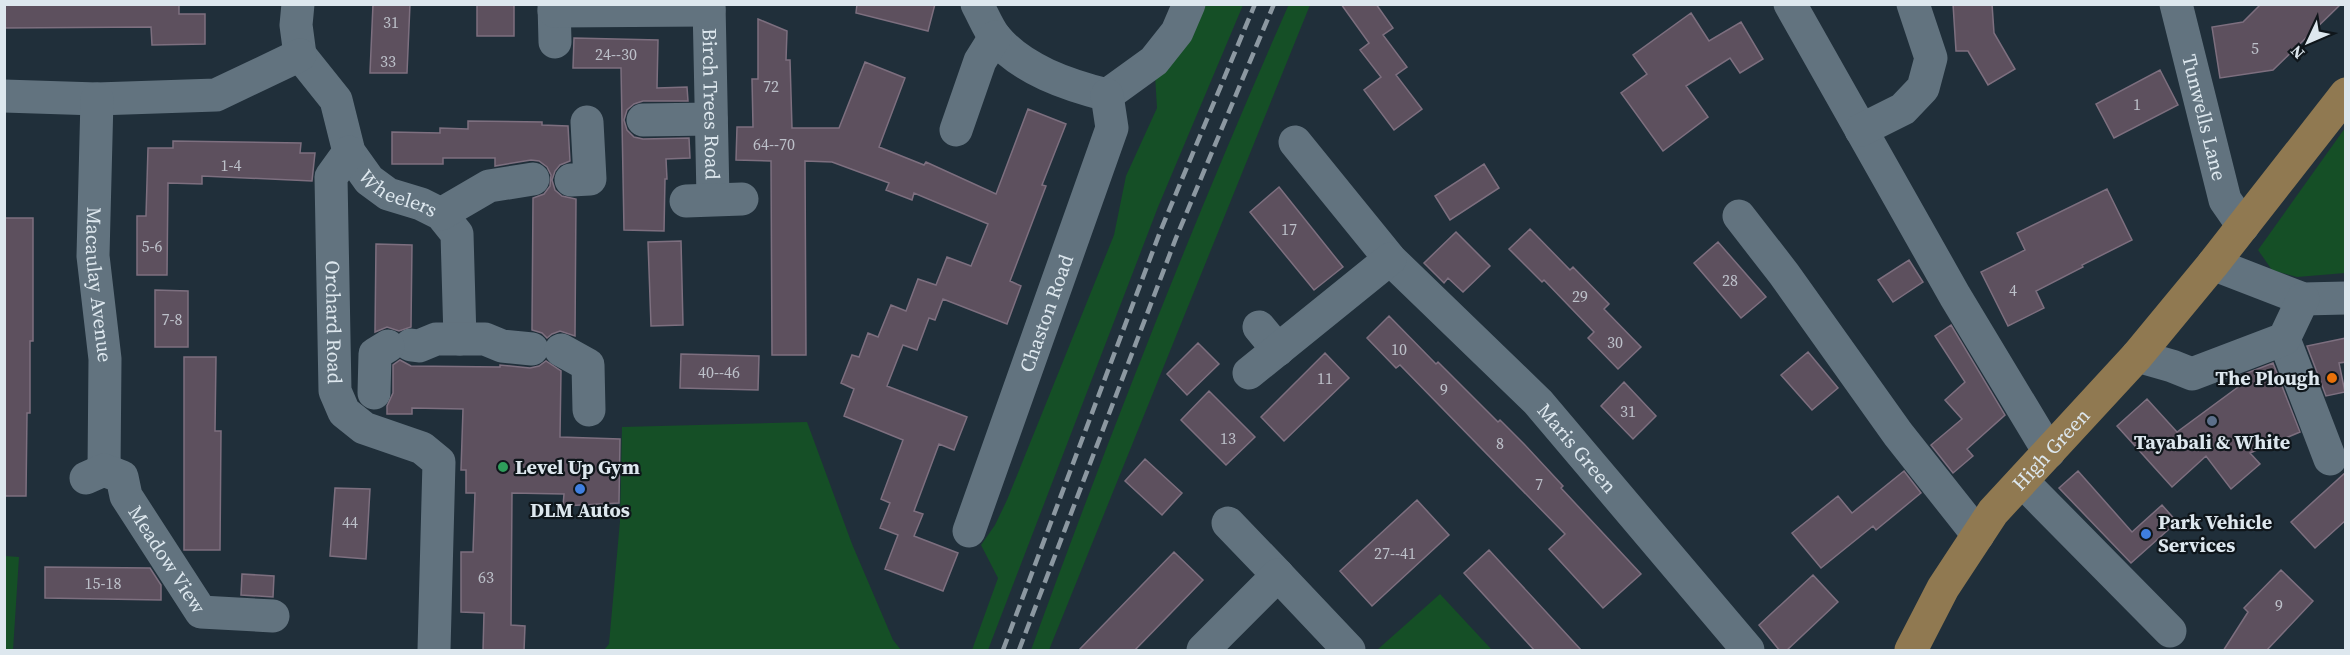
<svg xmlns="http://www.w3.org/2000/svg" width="2350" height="655" viewBox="0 0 2350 655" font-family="'Source Serif 4',serif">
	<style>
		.green { fill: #154f26 }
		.building { fill: #5d505e; stroke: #7d6f7f; stroke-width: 1.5 }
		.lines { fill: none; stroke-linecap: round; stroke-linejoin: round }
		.minor { stroke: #62737f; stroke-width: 33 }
		.major { stroke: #907951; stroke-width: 33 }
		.rail { stroke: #8c98a1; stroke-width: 4.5; stroke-dasharray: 12 6; stroke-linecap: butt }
		.food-dot { fill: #e8710a; stroke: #0f161b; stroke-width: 2 }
		.service-dot { fill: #5c6f8a; stroke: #0f161b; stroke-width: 2 }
		.leisure-dot { fill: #2e9e5b; stroke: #0f161b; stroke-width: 2 }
		.shop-dot { fill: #3f7fe0; stroke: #0f161b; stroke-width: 2 }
		.labels { text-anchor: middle; stroke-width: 4.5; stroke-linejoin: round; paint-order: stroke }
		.number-label { font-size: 16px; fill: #bdc1ca }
		.street-label { font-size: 20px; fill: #dde7ee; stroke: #0f161b }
		.poi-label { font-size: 20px; font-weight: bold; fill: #dde7ee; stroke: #0f161b }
	</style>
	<rect width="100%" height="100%" fill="#202f3a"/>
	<path class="green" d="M1289 4 1310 5 1049 650H1031C1110 433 1195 217 1289 4Z
		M1201 5H1243L1158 207 988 650H972L998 578 981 545 995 525 1007 500 1114 235 1126 176 1157 108 1155 75Z
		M2345 128V273L2297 277 2272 270 2258 250Z
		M807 422 852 544 893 640 901 650H604L609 644 620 521 622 427Z
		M5 556 19 557 13 650H5Z
		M1440 594 1492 650H1377Z"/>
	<path class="building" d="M4 4H179V14H205V44L152 45 151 27 4 28Z
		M373 4H410L407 73H370Z
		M477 4H514V36H477Z
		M857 4H935L928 31 856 13Z
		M1341 4H1376L1393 28 1383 35 1407 67 1396 75 1422 109 1394 130 1364 90 1381 77 1360 50 1369 43Z
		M1953 4H1992L1994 33 2015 69 1988 85 1968 51H1956Z
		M2261 4H2341L2273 70 2220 78 2212 27 2243 22Z
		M1691 13 1709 41 1741 22 1763 59 1740 73 1730 58 1686 86 1708 117 1663 151 1621 93 1647 74 1633 55Z
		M758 19 787 31 786 60H790L792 128H839L865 62 905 78 879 147 924 165 926 162 996 194 1028 109 1066 124 1042 185 1046 186 1010 281 1021 286 1007 324 943 299 935 320 929 318 917 350 903 345 887 386 967 417 954 450 939 444 914 511 923 514 914 536 958 553 943 591 885 569 898 535 880 528 890 503 881 499 903 440 844 416 854 389 841 383 852 355 859 357 868 333 878 337 891 305 906 311 918 279 936 285 947 257 971 266 988 224 914 193 912 200 886 190 889 183 832 162 805 161 806 355H772L771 161 736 160 737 127H753L752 79H758Z
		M574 38 658 40 657 88 687 87 688 101H643L634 104 627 110 624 120 627 130 634 137 643 139 689 138 690 158 666 159 667 179H665L664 231 624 230 621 68H573Z
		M2160 70 2178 105 2114 138 2096 104Z
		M468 121 542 122V125L568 126 570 161 560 165 555 171 552 180 555 190 562 196 576 199 575 336 560 331 552 334 547 338 542 333 532 330 533 198 544 194 550 186 551 175 547 167 539 161 531 160 495 166V158H443V164H392V132L440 133V128L468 129Z
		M173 141 301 143 300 153H315L312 181 202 176V184L168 183 167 275H137V216H146L148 148H173Z
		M1484 164 1499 188 1450 220 1435 196Z
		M1279 187 1343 267 1314 290 1250 212Z
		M2107 189 2132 240 2082 265 2083 267 2036 291 2044 308 2008 326 1981 272 2025 250 2017 233Z
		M4 218H33V341H30V413H27L26 496H4Z
		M1530 229 1570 270 1573 267 1609 304 1604 309 1641 347 1618 369 1588 338 1594 332 1544 280 1542 282 1509 249Z
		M1456 232 1490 266 1463 292 1448 278 1444 283 1424 263Z
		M681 241 683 325 651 326 648 242Z
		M1718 242 1766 297 1741 318 1694 263Z
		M376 244 412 245 411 327 399 331 387 327 375 332Z
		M1909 260 1923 282 1893 302 1878 280Z
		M155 290 188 291V347H155Z
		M1389 316 1436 364 1438 362 1498 422 1500 420 1524 444 1563 486 1561 488 1641 574 1603 608 1549 549 1565 534 1400 365 1396 368 1367 338Z
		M1951 325 2005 415 1967 449 1973 456 1953 473 1931 445 1962 419 1945 400 1965 382 1935 336Z
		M2346 338V362L2339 363 2345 392 2326 396 2307 346Z
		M1198 343 1219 364 1187 395 1167 374Z
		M1808 352 1838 388 1812 410 1781 375Z
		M1325 353 1349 378 1284 441 1261 417Z
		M681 354 759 356 758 390 680 388Z
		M184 357H216L215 431H221L220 550H184Z
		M400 360 411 366 500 367V365L530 368 539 366 546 361 561 371 560 437 620 439 619 503 563 506 564 494 512 493 511 625 525 626 524 651H483L484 613 461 612V552H473L475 493H466V470H461L463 409 412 408V414H387V406L393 393V365Z
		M2273 363 2300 432 2250 453 2260 464 2231 489 2206 456 2172 487 2117 426 2147 399 2177 432 2238 387 2234 378Z
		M1624 382 1656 416 1633 439 1601 406Z
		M1209 391 1255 437 1226 465 1181 420Z
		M1145 459 1182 493 1162 515 1125 481Z
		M1904 471 1921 493 1876 530 1873 526 1821 568 1792 533 1838 496 1852 513Z
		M2078 471 2132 532 2162 505 2177 522 2131 563 2059 488Z
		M2346 472V520L2315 548 2291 522Z
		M335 488 370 489 366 559 330 556Z
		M1417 500 1449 535 1372 606 1340 571Z
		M1489 550 1582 651H1535L1464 573Z
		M1174 552 1203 580 1134 651H1078Z
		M45 567 150 568 161 585V600L45 598Z
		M2281 570 2313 601 2266 651H2223L2248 612 2244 608Z
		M242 574 274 576 273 597 241 595Z
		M1813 575 1838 602 1786 651H1780L1759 625Z"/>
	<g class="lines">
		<g class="minor">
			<path d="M298 4 296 25 300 55"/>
			<path d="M554 4 555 42"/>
			<path id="s1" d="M709 4 713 198"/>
			<path d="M977 4C983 15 988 28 995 37 1022 70 1068 85 1107 95L1154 61 1177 32 1189 4"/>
			<path d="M1790 4 1955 296 2049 452"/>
			<path id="s2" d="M2176 4 2225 200 2243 226"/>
			<path d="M554 11 709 10"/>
			<path id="s3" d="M300 55 336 100 349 152 369 180 388 194 421 204 441 214 457 234 460 339"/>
			<path d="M4 96 97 99 216 95 300 55"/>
			<path id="s4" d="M97 99 93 256 105 359 104 470"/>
			<path d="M643 120 711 119"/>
			<path d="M956 130 980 61 995 37"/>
			<path d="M1861 130 1903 109 1923 88 1931 58 1913 4"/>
			<path id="s5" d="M1295 142 1390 259 1538 402 1748 650"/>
			<path id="s6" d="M349 152 331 177 335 391 344 412 364 428 422 448 439 462 434 650"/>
			<path d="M571 180 590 179 587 122"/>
			<path d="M686 201 742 199"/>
			<path d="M441 214 489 186 533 179"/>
			<path d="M1739 216 1784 274 1898 434 1978 535"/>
			<path d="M2213 264 2303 299 2346 298"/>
			<path d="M1259 327 1278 350"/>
			<path d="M2284 339 2330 459"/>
			<path d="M411 345 419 346 436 339H485L502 346 532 349"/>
			<path d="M561 350 588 365 589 410"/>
			<path d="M2137 356 2172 366 2192 374 2284 339 2303 299"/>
			<path d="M1249 373 1390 259"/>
			<path d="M374 393 375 354 388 346"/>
			<path id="s7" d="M86 478 104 470 122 477 126 496 201 612 273 616"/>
			<path d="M2022 481 2170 631"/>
			<path d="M1228 523 1278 575"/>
			<path id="s8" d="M969 531 1112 128 1107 95"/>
			<path d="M1203 650 1278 575 1349 650"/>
		</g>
		<path class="major" id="s9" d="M1911 650 1943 588 1993 512 2137 356 2213 264 2346 94"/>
		<path class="rail" d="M1003 650 1160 232 1255 4
			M1019 650 1176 238 1274 4"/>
	</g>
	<circle class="food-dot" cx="2332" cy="378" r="6"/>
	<circle class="service-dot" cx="2212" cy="421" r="6"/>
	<circle class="leisure-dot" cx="503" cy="467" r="6"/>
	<g class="shop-dot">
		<circle cx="580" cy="489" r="6"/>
		<circle cx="2146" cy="534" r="6"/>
	</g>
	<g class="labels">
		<g class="number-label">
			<text x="391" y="28">31</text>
			<text x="2255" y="54">5</text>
			<text x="616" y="60">24--30</text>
			<text x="388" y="67">33</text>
			<text x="771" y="92">72</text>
			<text x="2137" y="110">1</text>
			<text x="774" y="150">64--70</text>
			<text x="231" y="171">1-4</text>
			<text x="1289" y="235">17</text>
			<text x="152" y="252">5-6</text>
			<text x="1730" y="286">28</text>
			<text x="2013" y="296">4</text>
			<text x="1580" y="302">29</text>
			<text x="172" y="325">7-8</text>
			<text x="1615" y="348">30</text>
			<text x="1399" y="355">10</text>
			<text x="719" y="378">40--46</text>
			<text x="1325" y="384">11</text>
			<text x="1444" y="395">9</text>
			<text x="1628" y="417">31</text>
			<text x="1228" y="444">13</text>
			<text x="1500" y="449">8</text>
			<text x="1539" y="490">7</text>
			<text x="350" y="528">44</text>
			<text x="1395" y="559">27--41</text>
			<text x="486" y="583">63</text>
			<text x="103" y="589">15-18</text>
			<text x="2279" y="611">9</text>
		</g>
		<g class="street-label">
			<text dy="7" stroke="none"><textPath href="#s1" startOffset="100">Birch Trees Road</textPath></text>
			<text dy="7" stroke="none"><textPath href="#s2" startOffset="117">Tunwells Lane</textPath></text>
			<text dy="7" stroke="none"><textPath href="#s3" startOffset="178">Wheelers</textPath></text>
			<text dy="7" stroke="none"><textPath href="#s4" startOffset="186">Macaulay Avenue</textPath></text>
			<text dy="7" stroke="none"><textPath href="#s8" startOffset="231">Chaston Road</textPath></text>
			<text dy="7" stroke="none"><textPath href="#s6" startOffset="176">Orchard Road</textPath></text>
			<text dy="7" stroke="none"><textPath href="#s5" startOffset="417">Maris Green</textPath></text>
			<text dy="7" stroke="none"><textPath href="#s9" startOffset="246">High Green</textPath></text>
			<text dy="7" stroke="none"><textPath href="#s7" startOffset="134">Meadow View</textPath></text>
		</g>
		<g class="poi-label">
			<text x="2320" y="385" text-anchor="end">The Plough</text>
			<text x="2212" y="449">Tayabali &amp; White</text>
			<text x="515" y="474" text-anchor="start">Level Up Gym</text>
			<text x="580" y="517">DLM Autos</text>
			<text x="2158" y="529" text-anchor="start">Park Vehicle<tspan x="2158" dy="23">Services</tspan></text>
		</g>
	</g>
	<rect width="2350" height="655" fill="none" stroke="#dde7ee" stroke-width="12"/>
	<g transform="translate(2308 42) rotate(226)" stroke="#0f161b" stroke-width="4.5" paint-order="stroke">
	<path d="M0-4.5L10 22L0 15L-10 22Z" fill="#dde7ee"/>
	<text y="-9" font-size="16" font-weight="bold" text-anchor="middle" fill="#dde7ee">N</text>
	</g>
</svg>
